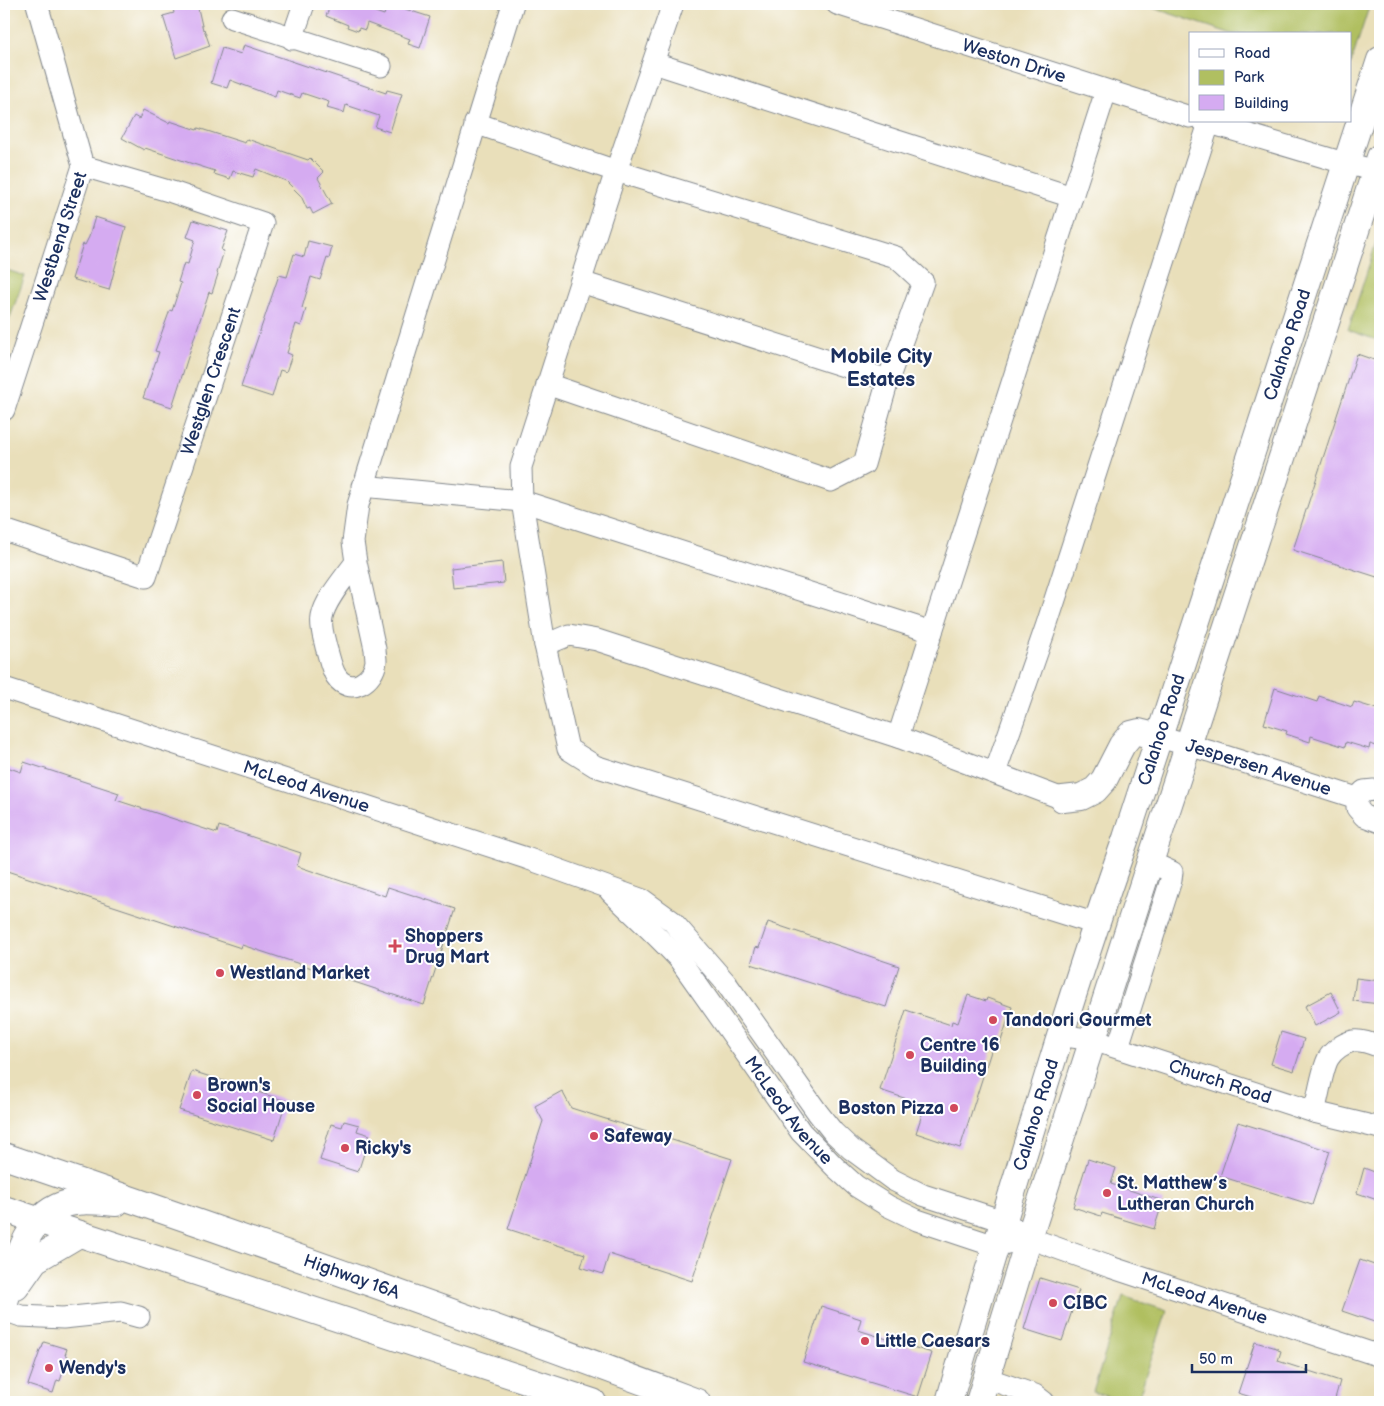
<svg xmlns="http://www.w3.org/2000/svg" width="1384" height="1406" viewBox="0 0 1384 1406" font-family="'Balsamiq Sans',sans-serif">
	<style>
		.green { fill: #b0bf61; stroke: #667760 }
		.building { fill: #d5abf1 }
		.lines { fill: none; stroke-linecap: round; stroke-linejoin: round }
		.minor-casing { stroke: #82878c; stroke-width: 23 }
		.major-casing { stroke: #82878c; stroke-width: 28 }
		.minor { stroke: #fff; stroke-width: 21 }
		.major { stroke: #fff; stroke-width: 26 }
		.poi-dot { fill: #d1495b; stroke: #fff; stroke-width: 2 }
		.labels { text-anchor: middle; stroke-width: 4; stroke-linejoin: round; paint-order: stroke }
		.street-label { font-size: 18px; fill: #1b2f5e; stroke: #fff }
		.poi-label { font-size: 18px; font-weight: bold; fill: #1b2f5e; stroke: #fff; text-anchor: start }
		.quarter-label { font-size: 20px; font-weight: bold; fill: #1b2f5e; stroke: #fff }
	</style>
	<rect width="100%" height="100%" fill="#fff"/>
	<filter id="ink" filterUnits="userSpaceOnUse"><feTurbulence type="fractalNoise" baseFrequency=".02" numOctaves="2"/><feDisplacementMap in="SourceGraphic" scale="10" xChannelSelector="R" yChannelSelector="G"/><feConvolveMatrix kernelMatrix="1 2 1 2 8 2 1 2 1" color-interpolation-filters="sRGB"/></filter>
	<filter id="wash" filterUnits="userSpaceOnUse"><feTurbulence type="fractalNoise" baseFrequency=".0096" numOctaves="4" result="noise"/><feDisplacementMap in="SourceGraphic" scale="20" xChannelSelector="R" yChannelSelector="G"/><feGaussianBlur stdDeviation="1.12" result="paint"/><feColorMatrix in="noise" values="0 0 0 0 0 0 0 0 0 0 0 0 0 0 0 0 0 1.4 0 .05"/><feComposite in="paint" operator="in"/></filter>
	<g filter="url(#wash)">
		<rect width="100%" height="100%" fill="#e9dfba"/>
		<path class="green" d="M1141 4H1370L1350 66V34H1232Z
			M1380 231V341L1348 330Z
			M4 269 25 276 4 334Z
			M1123 1296 1167 1311 1137 1402H1125L1093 1392Z"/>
		<g id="blocks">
			<path class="building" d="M172 4H197L203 30 204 29 210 46 176 58 163 16 174 13Z
				M331 4H353L384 15 388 4H407L405 9 430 17 420 48 408 44 410 39 367 23 365 30 359 28 358 31 347 27 348 25 326 16Z
				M244 45 386 93 387 90 402 94 390 132 375 127 379 116 346 105 344 113 327 108 329 102 302 93 300 98 277 90 275 97 230 80 227 88 211 83 222 48 241 54Z
				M143 110 169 123 170 121 197 130 198 128 245 143 247 139 308 160 310 158 324 172 318 178 332 204 313 214 310 208 307 209 301 196 286 181 256 169 253 177 233 171 230 179 214 174 215 171 187 162 145 148 144 150 122 138 134 116 139 119Z
				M95 217 126 227 109 290 72 279 83 244 85 245 89 237Z
				M193 220 228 231 221 250 224 251 217 273 218 274 212 293 209 292 172 407 143 398 159 352 155 351 170 310 172 311 181 283 178 282 184 263 188 264 195 240 187 237Z
				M308 241 332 247 329 259 327 258 320 280 311 277 302 308 306 309 301 326 296 324 287 353 292 355 286 372 280 370 272 397 241 387 279 275 287 277 294 254 304 257Z
				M1357 354 1380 362V578L1293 550Z
				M502 562 504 583 453 588 451 568Z
				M1275 688 1317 702 1319 696 1352 707 1354 702 1377 709 1380 712V747L1370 744 1369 749 1346 742 1345 747 1311 736 1310 742 1286 734 1287 731 1264 724Z
				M24 762 119 793 116 800 217 833 219 826 301 853 297 866 385 896 388 887 455 909 424 1005 242 945 241 948 4 870V766L21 772Z
				M768 922 899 966 886 1007 751 964 756 947 759 948Z
				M1356 978 1380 981V1004L1353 1001Z
				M1331 992 1341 1012 1315 1026 1305 1006Z
				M968 995 986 1001 987 998 1012 1007 999 1047 993 1045 960 1148 916 1133 925 1105 880 1090 906 1010 951 1025 952 1021 958 1023Z
				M1281 1032 1304 1039 1294 1071 1271 1064Z
				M192 1071 286 1101 274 1140 179 1110Z
				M562 1091 571 1108 732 1159 692 1281 609 1254 603 1274 581 1267 585 1254 508 1229 543 1121 535 1106Z
				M344 1121 359 1125 357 1131 370 1135 358 1172 320 1160 331 1124 342 1127Z
				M1238 1122 1330 1151 1312 1205 1220 1176Z
				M1088 1159 1116 1168 1111 1184 1163 1201 1154 1229 1102 1213 1101 1216 1073 1207Z
				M1364 1168 1380 1174V1201L1357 1193Z
				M1360 1260 1380 1267V1324L1342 1311Z
				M1040 1278 1079 1290 1062 1341 1024 1329Z
				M821 1306 861 1319 858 1330 932 1353 918 1397 803 1362Z
				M44 1342 67 1349 65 1355 68 1356 60 1381 57 1380 53 1393 28 1385 41 1348H42Z
				M1255 1342 1277 1348 1278 1350 1281 1351 1278 1361 1340 1381 1334 1402H1267L1238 1393Z"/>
		</g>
	</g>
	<g filter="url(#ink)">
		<use href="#blocks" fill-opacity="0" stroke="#82878c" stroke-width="1"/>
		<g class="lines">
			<g class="minor-casing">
				<g id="minor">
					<path d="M673 4 616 171 521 467 522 501 545 645 568 749 595 766 1096 924"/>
					<path id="s1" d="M837 4 1190 117"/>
					<path d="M232 18 381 66"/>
					<path d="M292 39 304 4"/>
					<path d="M654 63 1072 197"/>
					<path d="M1203 121 1334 160 1380 172"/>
					<path d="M475 123 616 171 896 257 923 282 888 380 864 464 831 481 547 384"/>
					<path d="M581 282 888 380"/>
					<path id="s2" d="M4 410 83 166 37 4"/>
					<path d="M362 486 522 501 932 632"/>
					<path id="s3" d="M4 530 146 577 263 223 172 192 83 166"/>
					<path d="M356 562C345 577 325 600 322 617 320 628 324 637 326 647 329 656 331 668 336 676 350 697 374 681 376 661 376 657 375 653 375 649L356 562 353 542 358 505 513 4"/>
					<path d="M545 645 569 635 597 640 898 737 1063 799"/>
					<path id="s4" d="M4 688 526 858 643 900 672 921 726 983 818 1113 833 1132 851 1149 893 1180 923 1195 1003 1221 1029 1238 1110 1267 1380 1356"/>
					<path d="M898 737 1106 91"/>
					<path id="s5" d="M1159 737 1212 752 1357 798"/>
					<path d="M995 773 1047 624 1209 123"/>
					<path d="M1380 792 1374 790 1364 791 1357 798V808L1364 816 1380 822"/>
					<path id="s6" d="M610 891C633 914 657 935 679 959L801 1132 835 1167 856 1186 888 1206 917 1220 995 1246 1011 1242"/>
					<path id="s7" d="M1059 1035 1093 1040 1314 1112 1380 1128"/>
					<path d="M1118 1047 1171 880 1172 872 1150 862"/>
					<path d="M1314 1112C1318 1099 1322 1070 1328 1059 1333 1050 1344 1043 1353 1041 1363 1040 1372 1044 1380 1047"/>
					<path d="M4 1310 21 1316 63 1318 121 1312 139 1317"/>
					<path d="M986 1378 1035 1395 1044 1402"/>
				</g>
			</g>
			<g class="major-casing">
				<g id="major">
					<path d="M1063 799 1081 797 1095 790 1104 780 1122 745 1131 734 1139 732 1159 737"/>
					<path id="s8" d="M4 1156C236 1235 468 1316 697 1402"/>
					<path d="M4 1209 593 1402"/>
					<path d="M16 1287 35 1260 79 1234"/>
					<path d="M4 1305C15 1270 23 1219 62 1205 78 1199 99 1202 116 1203"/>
					<path id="s9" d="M949 1402C968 1335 989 1269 1009 1203 1046 1080 1083 959 1126 838L1380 60"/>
					<path d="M979 1402 1029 1238 1139 896 1380 157"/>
				</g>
			</g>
			<use href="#minor" class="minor"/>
			<use href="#major" class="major"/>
		</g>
	</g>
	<g class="poi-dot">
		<path d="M392.5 938.5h5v5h5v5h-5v5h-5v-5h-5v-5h5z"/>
		<circle cx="220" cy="973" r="5"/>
		<circle cx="993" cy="1020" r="5"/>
		<circle cx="910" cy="1055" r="5"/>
		<circle cx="197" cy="1095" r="5"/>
		<circle cx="954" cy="1108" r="5"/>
		<circle cx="594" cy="1136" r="5"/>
		<circle cx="345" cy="1148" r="5"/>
		<circle cx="1107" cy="1193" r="5"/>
		<circle cx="1053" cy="1303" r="5"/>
		<circle cx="865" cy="1341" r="5"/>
		<circle cx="49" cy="1368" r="5"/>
	</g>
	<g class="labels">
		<g class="street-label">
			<text dy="6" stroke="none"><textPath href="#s1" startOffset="186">Weston Drive</textPath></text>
			<text dy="6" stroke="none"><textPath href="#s2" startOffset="182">Westbend Street</textPath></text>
			<text dy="6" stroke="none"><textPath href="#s9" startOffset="1110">Calahoo Road</textPath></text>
			<text dy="6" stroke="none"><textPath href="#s3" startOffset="356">Westglen Crescent</textPath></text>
			<text dy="6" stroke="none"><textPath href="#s9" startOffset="705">Calahoo Road</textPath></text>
			<text dy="6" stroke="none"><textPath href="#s5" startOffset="104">Jespersen Avenue</textPath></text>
			<text dy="6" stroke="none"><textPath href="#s4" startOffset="318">McLeod Avenue</textPath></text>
			<text dy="6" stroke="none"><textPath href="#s7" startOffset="168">Church Road</textPath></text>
			<text dy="6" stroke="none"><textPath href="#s6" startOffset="284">McLeod Avenue</textPath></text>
			<text dy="6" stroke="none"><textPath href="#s9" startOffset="300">Calahoo Road</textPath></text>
			<text dy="6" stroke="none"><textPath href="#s8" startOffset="368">Highway 16A</textPath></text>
			<text dy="6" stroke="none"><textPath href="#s4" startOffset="1386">McLeod Avenue</textPath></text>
		</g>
		<g class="poi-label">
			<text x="405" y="942">Shoppers<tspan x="405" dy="21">Drug Mart</tspan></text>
			<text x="230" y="979">Westland Market</text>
			<text x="1003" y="1026">Tandoori Gourmet</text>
			<text x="920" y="1051">Centre 16<tspan x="920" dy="21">Building</tspan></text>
			<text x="207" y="1091">Brown's<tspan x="207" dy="21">Social House</tspan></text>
			<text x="944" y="1114" text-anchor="end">Boston Pizza</text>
			<text x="604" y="1142">Safeway</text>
			<text x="355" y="1154">Ricky's</text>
			<text x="1117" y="1189">St. Matthew’s<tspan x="1117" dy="21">Lutheran Church</tspan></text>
			<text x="1063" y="1309">CIBC</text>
			<text x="875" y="1347">Little Caesars</text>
			<text x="59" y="1374">Wendy's</text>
		</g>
		<g class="quarter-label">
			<text x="881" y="363">Mobile City<tspan x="881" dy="23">Estates</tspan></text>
		</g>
	</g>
	<rect width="1384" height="1406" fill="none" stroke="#fff" stroke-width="20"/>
	<rect x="1189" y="32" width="162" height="90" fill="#ffffff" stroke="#a4acbf"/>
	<rect x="1199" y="49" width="25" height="8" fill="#ffffff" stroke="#a4acbf"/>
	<text x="1234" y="58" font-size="15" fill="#1b2f5e">Road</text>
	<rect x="1199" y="70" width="25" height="15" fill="#b0bf61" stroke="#a4acbf"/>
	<text x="1234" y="82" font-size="15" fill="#1b2f5e">Park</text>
	<rect x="1199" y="95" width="25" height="15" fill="#d5abf1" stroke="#a4acbf"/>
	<text x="1234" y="108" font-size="15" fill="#1b2f5e">Building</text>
	<path d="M1192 1364v8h114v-8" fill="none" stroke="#1b2f5e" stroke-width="2.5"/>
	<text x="1199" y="1364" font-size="15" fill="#1b2f5e" stroke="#ffffff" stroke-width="4" paint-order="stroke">50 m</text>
</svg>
